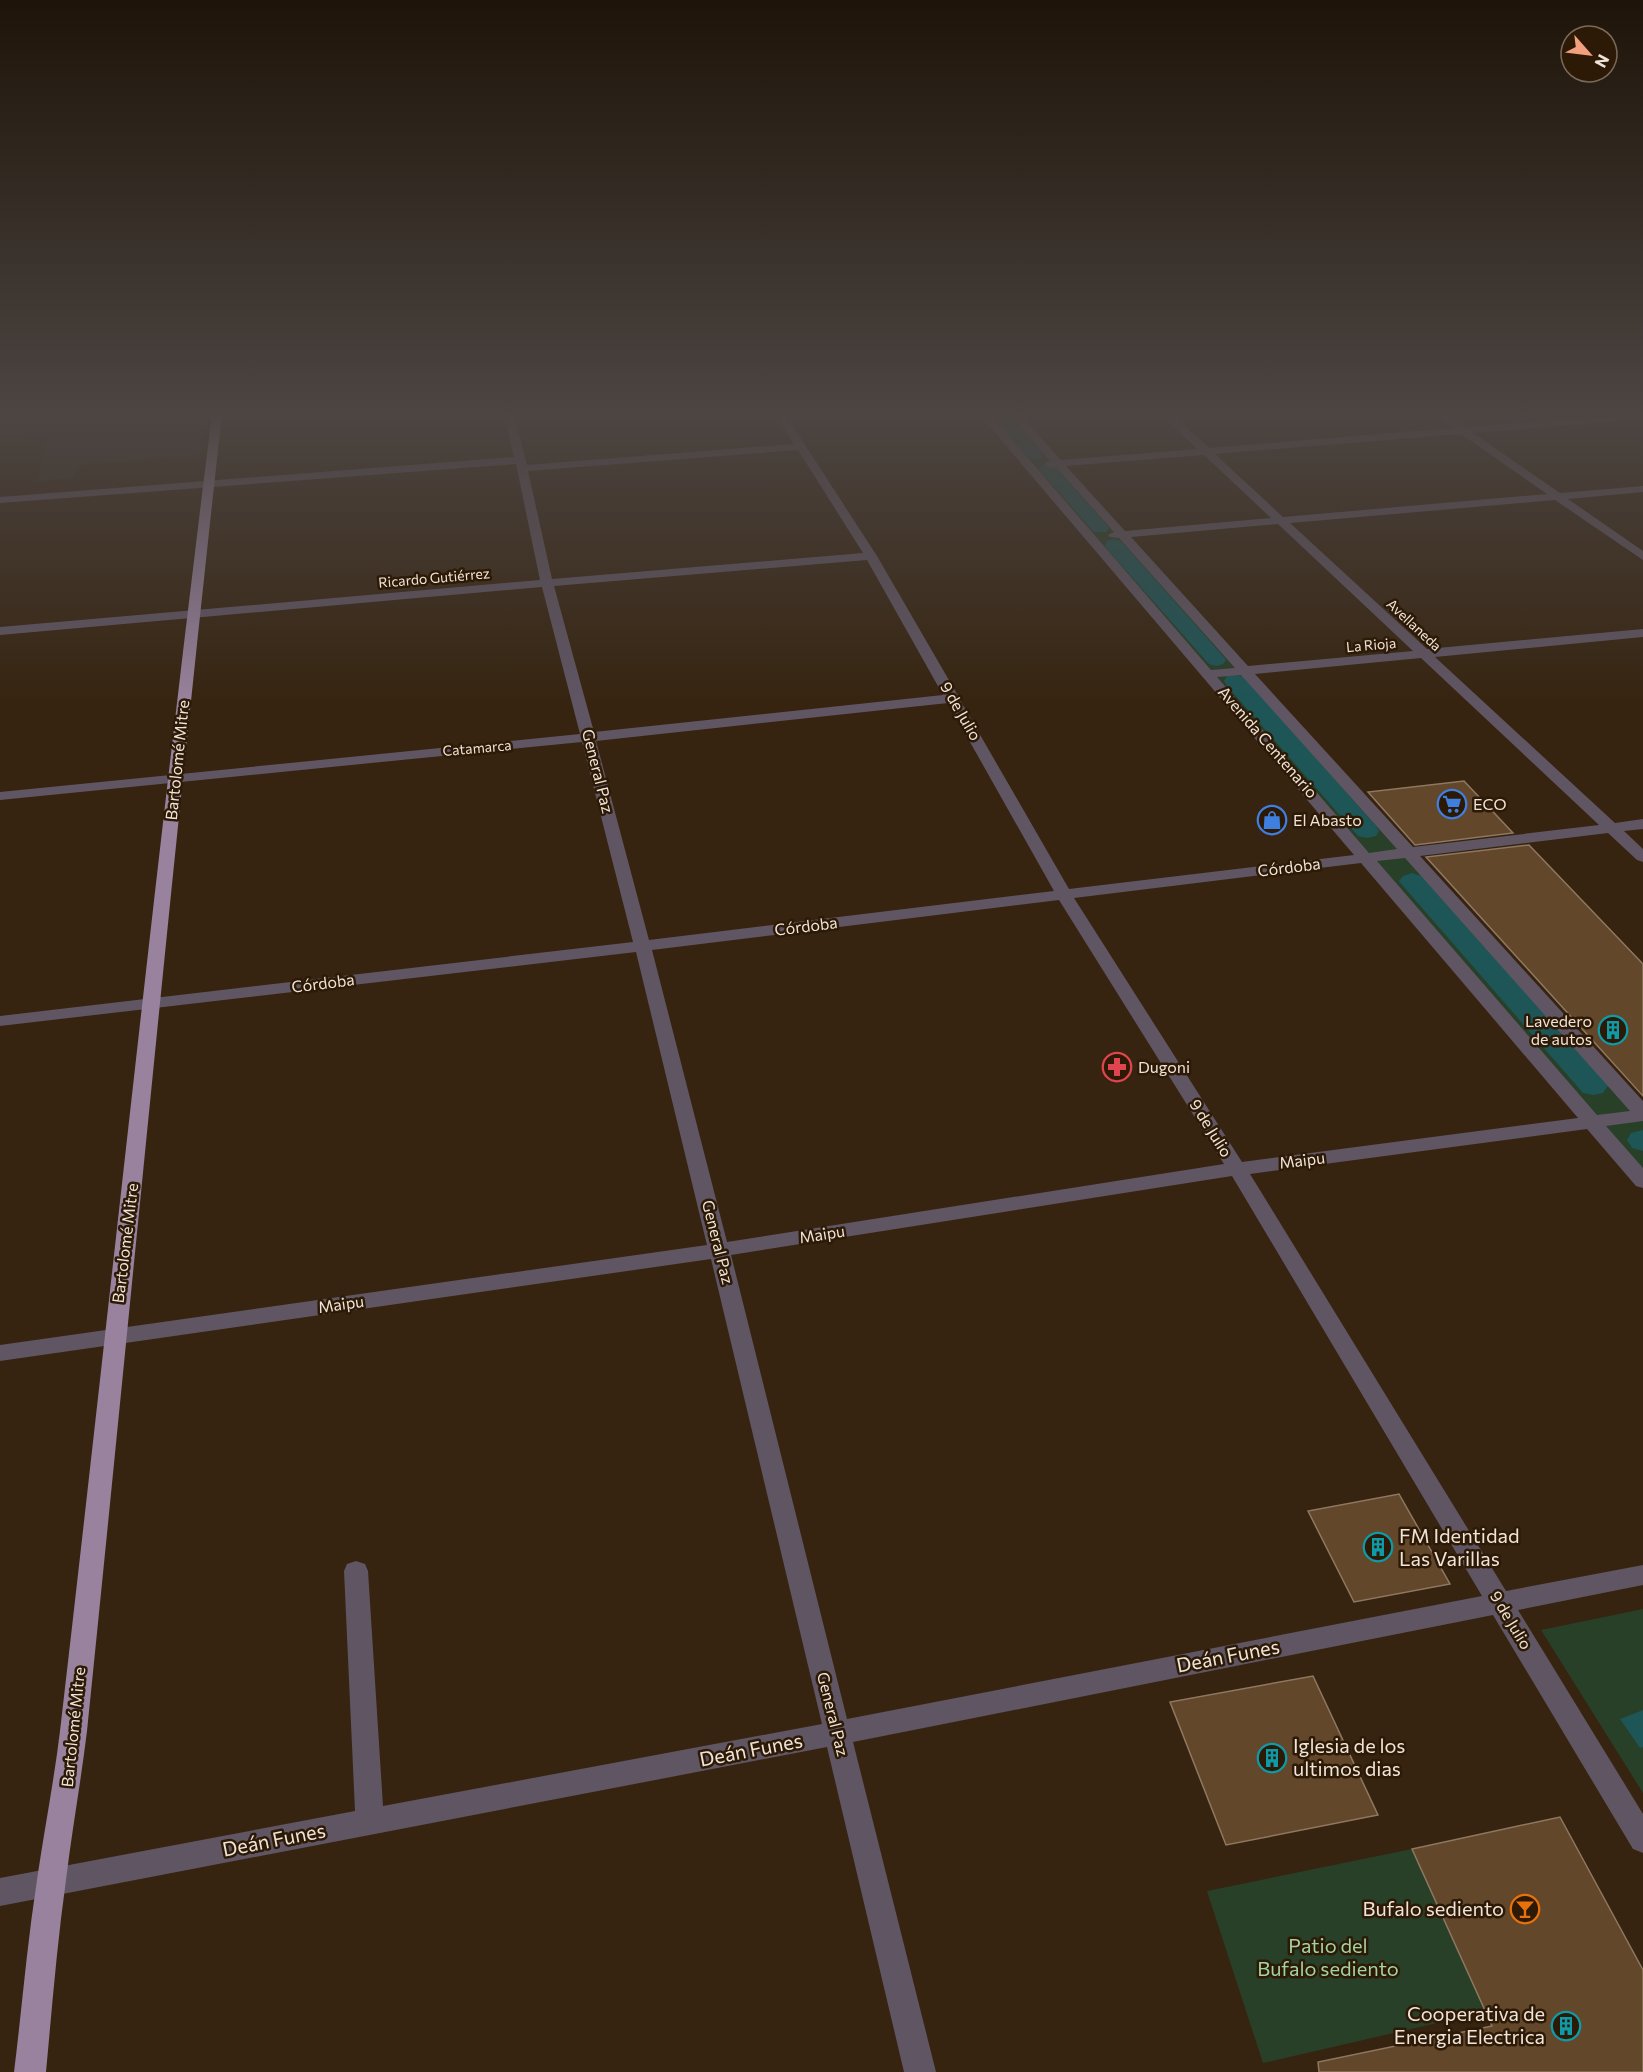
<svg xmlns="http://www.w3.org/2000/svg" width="1643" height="2072" viewBox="0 0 1643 2072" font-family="Commissioner,sans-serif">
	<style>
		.industrial { fill: #3a2c1f }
		.green { fill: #283f28 }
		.water { fill: #1e5557 }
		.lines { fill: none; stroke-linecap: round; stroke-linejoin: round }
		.canal { fill: #1e5557; fill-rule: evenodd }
		.building { fill: #63472b; stroke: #8f7862; stroke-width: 1.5 }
		.minor { fill: #605563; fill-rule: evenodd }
		.major { fill: #98829d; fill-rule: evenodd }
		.labels { text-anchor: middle; stroke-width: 5; stroke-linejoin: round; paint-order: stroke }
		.far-street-label { font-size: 14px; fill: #f0e3d7; stroke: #2c1a06 }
		.street-label { font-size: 16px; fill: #f0e3d7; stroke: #2c1a06 }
		.poi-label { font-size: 16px; fill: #f0e3d7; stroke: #2c1a06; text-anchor: start }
		.near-poi-label { font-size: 20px; fill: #f0e3d7; stroke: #2c1a06; text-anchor: start }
		.near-street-label { font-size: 20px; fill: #f0e3d7; stroke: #2c1a06 }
		.near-park-label { font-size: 20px; fill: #a2d3a1; stroke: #2c1a06 }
	</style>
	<rect width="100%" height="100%" fill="#362410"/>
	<path class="industrial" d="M0 414H207L200 455 78 465 74 478 37 481 48 435 0 439Z"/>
	<path class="green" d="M989 414H1011L1643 1118V1172Z
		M1643 1609V1793L1541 1630Z
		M1412 1849 1485 2012 1263 2063 1207 1891Z"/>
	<path class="water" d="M1643 1710V1747L1640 1748 1620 1719Z"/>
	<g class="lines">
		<path class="canal" d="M991 414H1008L1041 451 1043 455 1041 459H1029Z
			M1048 464 1054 465 1106 524 1109 528 1106 532H1094L1042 473 1039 469 1042 465Z
			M1114 539 1121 541 1223 656 1226 660 1223 664 1216 666 1209 664 1107 549 1105 545 1107 541Z
			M1235 675 1243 676 1376 826 1379 831 1376 836 1367 838 1358 836 1227 686 1224 681 1227 676Z
			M1412 873 1421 876 1603 1079 1608 1086 1603 1093 1593 1095 1583 1093 1403 886 1399 881 1403 876Z
			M1643 1130V1151L1632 1148 1627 1140 1631 1133Z"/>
	</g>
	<path class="building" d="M1464 781 1513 833 1415 845 1368 792Z
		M1529 845 1643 964V1096L1426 857Z
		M1399 1494 1450 1584 1354 1602 1308 1511Z
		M1313 1676 1378 1815 1226 1845 1170 1702Z
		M1560 1817 1643 1970V2072H1319L1318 2062 1492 2026 1412 1849Z"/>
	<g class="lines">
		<path class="minor" d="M504 414H514L527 465 794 444 775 414H785L877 556 957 694 962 698 960 700 1069 889 1354 855 979 414H990L1211 670 1235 668 1119 538 1110 537 1108 535 1114 532 1056 467 1045 466V462L1050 461 1009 414H1020L1061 460 1197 449 1161 414H1172L1209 448 1453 428 1434 414H1446L1465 427 1643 414V419L1473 433 1560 493 1643 486V492L1568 499 1643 551V560L1555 500 1290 523 1427 649 1643 629V637L1435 657 1615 823 1643 819V829L1624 831 1643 849V862L1637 860 1608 833 1420 856 1643 1101V1121L1606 1126 1643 1168V1188L1636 1186 1587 1129 1250 1174 1506 1591 1643 1565V1585L1518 1610 1643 1814V1853L1633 1849 1493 1615 853 1742 936 2072H904L827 1747 0 1906V1878L355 1811 344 1571 347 1564 356 1561 365 1564 368 1571 383 1806 822 1724 711 1259 0 1361V1345L707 1245 636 952 0 1026V1016L633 942 582 742 0 800V792L580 734 542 587 0 635V627L540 580 516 464 0 503V497L514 457ZM1461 434 1547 494 1283 517 1215 454ZM798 450 863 553 552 579 528 471ZM1204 455 1271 518 1125 531 1066 466ZM1278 524 1413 651 1248 666 1131 537ZM867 560 943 695 594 732 554 586ZM1421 658 1599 825 1413 847 1255 674ZM1241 675 1397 849 1369 853 1217 677ZM948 703 1054 891 649 940 596 741ZM1405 858 1630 1111 1597 1115 1377 861ZM1361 863 1578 1118 1242 1162 1074 898ZM1059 900 1224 1164 727 1242 652 950ZM1232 1176 1482 1596 847 1719 731 1255Z"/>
		<path class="major" d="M212 414H222C173 853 132 1292 87 1731 81 1781 72 1830 66 1880 57 1944 52 2008 46 2072H14C22 2008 27 1944 37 1880 44 1831 54 1781 60 1731 111 1292 157 853 212 414Z"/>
	</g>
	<linearGradient id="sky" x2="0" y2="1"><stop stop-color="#1e1409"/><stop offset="0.59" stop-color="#4c4542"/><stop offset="1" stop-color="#4c4542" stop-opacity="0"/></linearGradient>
	<rect width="1643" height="704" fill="url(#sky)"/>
	<defs>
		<g id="supermarket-ring" transform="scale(1.5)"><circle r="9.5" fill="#2c1a06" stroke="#3f7fe0" stroke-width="1.5"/><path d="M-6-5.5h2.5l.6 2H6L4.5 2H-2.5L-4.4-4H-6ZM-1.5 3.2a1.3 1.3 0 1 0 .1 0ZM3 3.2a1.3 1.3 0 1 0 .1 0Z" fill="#3f7fe0"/></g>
		<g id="shop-ring" transform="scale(1.5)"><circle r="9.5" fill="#2c1a06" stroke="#3f7fe0" stroke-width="1.5"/><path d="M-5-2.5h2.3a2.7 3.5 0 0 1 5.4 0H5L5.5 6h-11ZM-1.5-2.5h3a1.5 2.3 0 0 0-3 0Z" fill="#3f7fe0"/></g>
		<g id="building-ring" transform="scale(1.5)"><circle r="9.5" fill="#2c1a06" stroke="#0f9aa8" stroke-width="1.5"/><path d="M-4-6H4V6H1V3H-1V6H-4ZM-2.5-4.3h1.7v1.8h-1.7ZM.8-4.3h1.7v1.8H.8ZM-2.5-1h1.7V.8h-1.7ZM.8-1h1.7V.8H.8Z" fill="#0f9aa8"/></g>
		<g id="pharmacy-ring" transform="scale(1.5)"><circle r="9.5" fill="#2c1a06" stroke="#e0444e" stroke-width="1.5"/><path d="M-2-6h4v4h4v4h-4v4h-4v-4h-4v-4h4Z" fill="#e0444e"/></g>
		<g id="bar-ring" transform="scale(1.5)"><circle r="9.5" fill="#2c1a06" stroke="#e8710a" stroke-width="1.5"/><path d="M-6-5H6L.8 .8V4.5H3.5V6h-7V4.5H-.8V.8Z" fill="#e8710a"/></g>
	</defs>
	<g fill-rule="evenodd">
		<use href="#supermarket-ring" x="1452" y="804"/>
		<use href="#shop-ring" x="1272" y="820"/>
		<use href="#building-ring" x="1613" y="1030"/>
		<use href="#pharmacy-ring" x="1117" y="1067"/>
		<use href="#building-ring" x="1378" y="1547"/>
		<use href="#building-ring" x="1272" y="1758"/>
		<use href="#bar-ring" x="1525" y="1909"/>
		<use href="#building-ring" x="1566" y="2026"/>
	</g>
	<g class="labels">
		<g class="far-street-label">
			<text transform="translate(434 578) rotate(-5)" y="5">Ricardo Gutiérrez</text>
			<text transform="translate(1414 625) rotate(43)" y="5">Avellaneda</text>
			<text transform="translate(1371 645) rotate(-5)" y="5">La Rioja</text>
			<text transform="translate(477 748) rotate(-5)" y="5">Catamarca</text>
		</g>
		<g class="street-label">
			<text transform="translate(961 711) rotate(60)" y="6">9 de Julio</text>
			<text transform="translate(1268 742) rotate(49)" y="6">Avenida Centenario</text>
			<text transform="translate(177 760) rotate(-84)" y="6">Bartolomé Mitre</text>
			<text transform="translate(598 771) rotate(76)" y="6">General Paz</text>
			<text transform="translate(1289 867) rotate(-7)" y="6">Córdoba</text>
			<text transform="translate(806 926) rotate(-7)" y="6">Córdoba</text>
			<text transform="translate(323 983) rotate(-7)" y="6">Córdoba</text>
			<text transform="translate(1211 1128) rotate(58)" y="6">9 de Julio</text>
			<text transform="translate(1302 1160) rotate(-7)" y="6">Maipu</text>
			<text transform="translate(822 1234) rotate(-9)" y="6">Maipu</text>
			<text transform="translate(718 1242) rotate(76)" y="6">General Paz</text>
			<text transform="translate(125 1243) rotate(-83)" y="6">Bartolomé Mitre</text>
			<text transform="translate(341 1304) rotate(-8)" y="6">Maipu</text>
			<text transform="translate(1511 1620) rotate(59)" y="6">9 de Julio</text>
			<text transform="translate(833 1714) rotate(76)" y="6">General Paz</text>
			<text transform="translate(73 1727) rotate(-84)" y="6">Bartolomé Mitre</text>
		</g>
		<g class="poi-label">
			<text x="1473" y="810">ECO</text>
			<text x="1293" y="826">El Abasto</text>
			<text x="1592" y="1027" text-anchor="end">Lavedero<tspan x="1592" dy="18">de autos</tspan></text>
			<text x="1138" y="1073">Dugoni</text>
		</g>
		<g class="near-poi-label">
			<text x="1399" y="1543">FM Identidad<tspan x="1399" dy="23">Las Varillas</tspan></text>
			<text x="1293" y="1753">Iglesia de los<tspan x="1293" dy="23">ultimos dias</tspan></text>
			<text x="1504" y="1916" text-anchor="end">Bufalo sediento</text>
			<text x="1545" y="2021" text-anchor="end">Cooperativa de<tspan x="1545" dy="23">Energia Electrica</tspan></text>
		</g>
		<g class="near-street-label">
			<text transform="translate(1228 1656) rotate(-11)" y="7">Deán Funes</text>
			<text transform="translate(751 1750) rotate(-11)" y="7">Deán Funes</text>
			<text transform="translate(274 1840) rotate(-11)" y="7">Deán Funes</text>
		</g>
		<g class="near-park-label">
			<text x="1328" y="1953">Patio del<tspan x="1328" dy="23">Bufalo sediento</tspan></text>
		</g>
	</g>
	<g transform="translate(1589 54) rotate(118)"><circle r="28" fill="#2c1a06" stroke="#7a6a5a" stroke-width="1.5"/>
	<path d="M0-4.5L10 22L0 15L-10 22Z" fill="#f2a080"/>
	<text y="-9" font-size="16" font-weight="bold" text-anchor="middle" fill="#f0e3d7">N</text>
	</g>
</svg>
